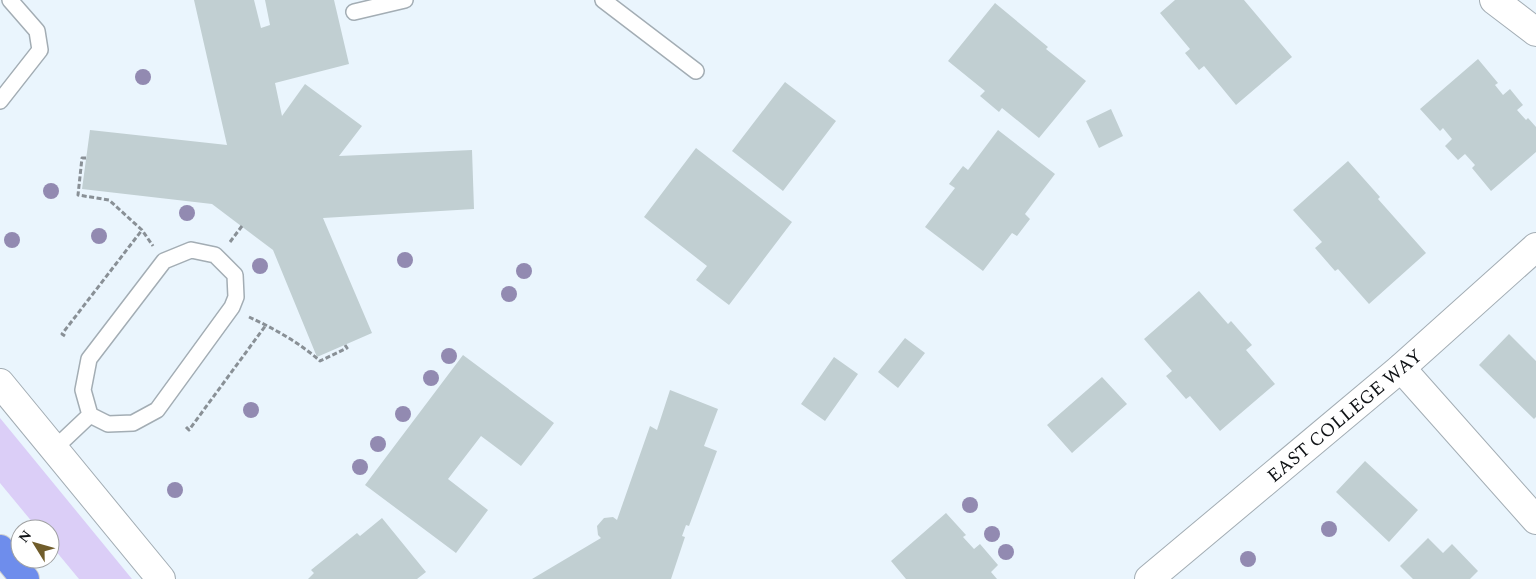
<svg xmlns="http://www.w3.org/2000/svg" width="1536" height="579" viewBox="0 0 1536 579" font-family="Spectral,serif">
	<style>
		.green { fill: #dbcef7 }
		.building { fill: #c1cfd2 }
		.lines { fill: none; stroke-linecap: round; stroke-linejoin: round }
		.service-casing { stroke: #a3adb4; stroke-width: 18 }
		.minor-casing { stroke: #a3adb4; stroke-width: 30 }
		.tertiary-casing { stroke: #a3adb4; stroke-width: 30 }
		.secondary-casing { stroke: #a3adb4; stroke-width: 30 }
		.motorway-casing { stroke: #cfd0d0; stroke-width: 30 }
		.path { stroke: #899096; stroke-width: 3; stroke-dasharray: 5 2.5; stroke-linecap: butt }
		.service { stroke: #fff; stroke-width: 15 }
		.minor { stroke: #fff; stroke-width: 28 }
		.tertiary { stroke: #fff; stroke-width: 28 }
		.secondary { stroke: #fff; stroke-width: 28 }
		.motorway { stroke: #6e8dec; stroke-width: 28 }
		.tree { fill: #928ab1 }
		.labels { text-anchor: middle; stroke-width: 5; stroke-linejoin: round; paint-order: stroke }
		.street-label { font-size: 19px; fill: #101316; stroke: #fff }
	</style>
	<rect width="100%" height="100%" fill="#eaf5fd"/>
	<path class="green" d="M0 418 132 579H79L50 544V529H38L0 483Z"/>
	<path class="building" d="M194 0H254L261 28 270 25 265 0H334L349 64 275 83 282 116 305 84 362 126 339 156 472 150 474 209 323 218 372 333 317 357 273 250 212 204 82 189 90 130 227 145Z
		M1175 0H1244L1292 57 1236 105 1204 66 1199 70 1185 53 1190 49 1160 13Z
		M995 3 1048 47 1046 49 1086 81 1039 138 1002 108 999 112 980 96 985 91 948 61Z
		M1478 59 1498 83 1495 85 1503 95 1510 89 1523 105 1517 110 1526 120 1528 118 1536 127V152L1491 191 1472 168 1475 165 1465 154 1458 160 1445 146 1452 139 1443 128 1440 131 1420 109Z
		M785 82 836 121 783 191 732 151Z
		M1111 109 1123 136 1099 148 1086 121Z
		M998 130 1055 174 1025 214 1030 219 1017 236 1012 233 983 271 925 227 955 188 949 184 963 166 968 170Z
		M696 148 792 222 729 305 696 280 707 266 644 217Z
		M1348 161 1380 197 1378 199 1426 253 1369 304 1338 269 1335 271 1315 248 1322 242 1293 210Z
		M1199 291 1228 324 1231 321 1252 345 1246 350 1275 384 1220 431 1190 396 1186 399 1166 376 1172 371 1144 339Z
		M1509 334 1536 361V417L1534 419 1479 365Z
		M905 338 925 353 898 388 878 372Z
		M463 355 554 423 521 466 481 436 448 479 488 510 456 553 365 485Z
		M834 357 858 374 825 421 801 404Z
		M1102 377 1127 404 1072 453 1047 425Z
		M670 390 718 409 704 446 717 451 689 526 686 525 682 536 685 537 671 579H532L601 538 598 535 597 526 604 518 613 517 617 520 650 426 657 430Z
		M1365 461 1418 510 1389 542 1336 492Z
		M946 513 966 535 963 537 974 549 980 544 998 565 991 572 997 579H906L891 561Z
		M382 518 426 572 417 579H308L314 573 311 570 357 533 360 536Z
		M1428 538 1443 553 1452 544 1478 571 1470 579H1413L1400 566Z"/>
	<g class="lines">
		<g class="service-casing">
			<path id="service" d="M603 0 696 71
				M354 12 405 0
				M0 101 40 50 37 31 10 0
				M54 449 90 415 83 390 89 359 164 261 191 250 215 255 235 275 236 297 232 307 157 410 133 423 108 424 90 415"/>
		</g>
		<g class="minor-casing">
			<path id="minor" d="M1401 368 1536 520"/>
		</g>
		<g class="tertiary-casing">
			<path id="tertiary" d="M1494 0 1536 32
				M1149 579 1401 368 1536 247"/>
		</g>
		<g class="secondary-casing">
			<path id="secondary" d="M0 383 161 579"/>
		</g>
		<g class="motorway-casing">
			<path id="motorway" d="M0 549 25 579"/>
		</g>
		<path class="path" d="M86 158H82L78 195 109 200 142 230 153 246
			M230 242 242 226
			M249 317C273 328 300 343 320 361L347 348 345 345
			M65 336 62 334 142 230
			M186 427 189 430 266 325"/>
		<use href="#service" class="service"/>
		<use href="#minor" class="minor"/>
		<use href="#tertiary" class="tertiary"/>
		<use href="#secondary" class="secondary"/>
		<use href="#motorway" class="motorway"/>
	</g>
	<g class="tree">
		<circle cx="143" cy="77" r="8"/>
		<circle cx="51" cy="191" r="8"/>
		<circle cx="187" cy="213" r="8"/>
		<circle cx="99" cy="236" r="8"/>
		<circle cx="12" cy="240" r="8"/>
		<circle cx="405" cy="260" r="8"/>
		<circle cx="260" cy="266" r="8"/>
		<circle cx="524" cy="271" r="8"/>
		<circle cx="509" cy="294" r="8"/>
		<circle cx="449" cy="356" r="8"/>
		<circle cx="431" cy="378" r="8"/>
		<circle cx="251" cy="410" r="8"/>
		<circle cx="403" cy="414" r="8"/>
		<circle cx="378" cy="444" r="8"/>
		<circle cx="360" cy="467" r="8"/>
		<circle cx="175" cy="490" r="8"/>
		<circle cx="970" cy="505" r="8"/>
		<circle cx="1329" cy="529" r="8"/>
		<circle cx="992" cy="534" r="8"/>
		<circle cx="1006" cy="552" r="8"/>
		<circle cx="1248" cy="559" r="8"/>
	</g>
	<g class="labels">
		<g class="street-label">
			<text transform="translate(1344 415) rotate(-40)" y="7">EAST COLLEGE WAY</text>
		</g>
	</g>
	<g transform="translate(35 544) rotate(307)"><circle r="24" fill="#ffffff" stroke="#9fa1a2"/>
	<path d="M0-4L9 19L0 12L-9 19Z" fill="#705d2b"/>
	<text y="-8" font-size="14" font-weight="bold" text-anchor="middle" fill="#101316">N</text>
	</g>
</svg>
